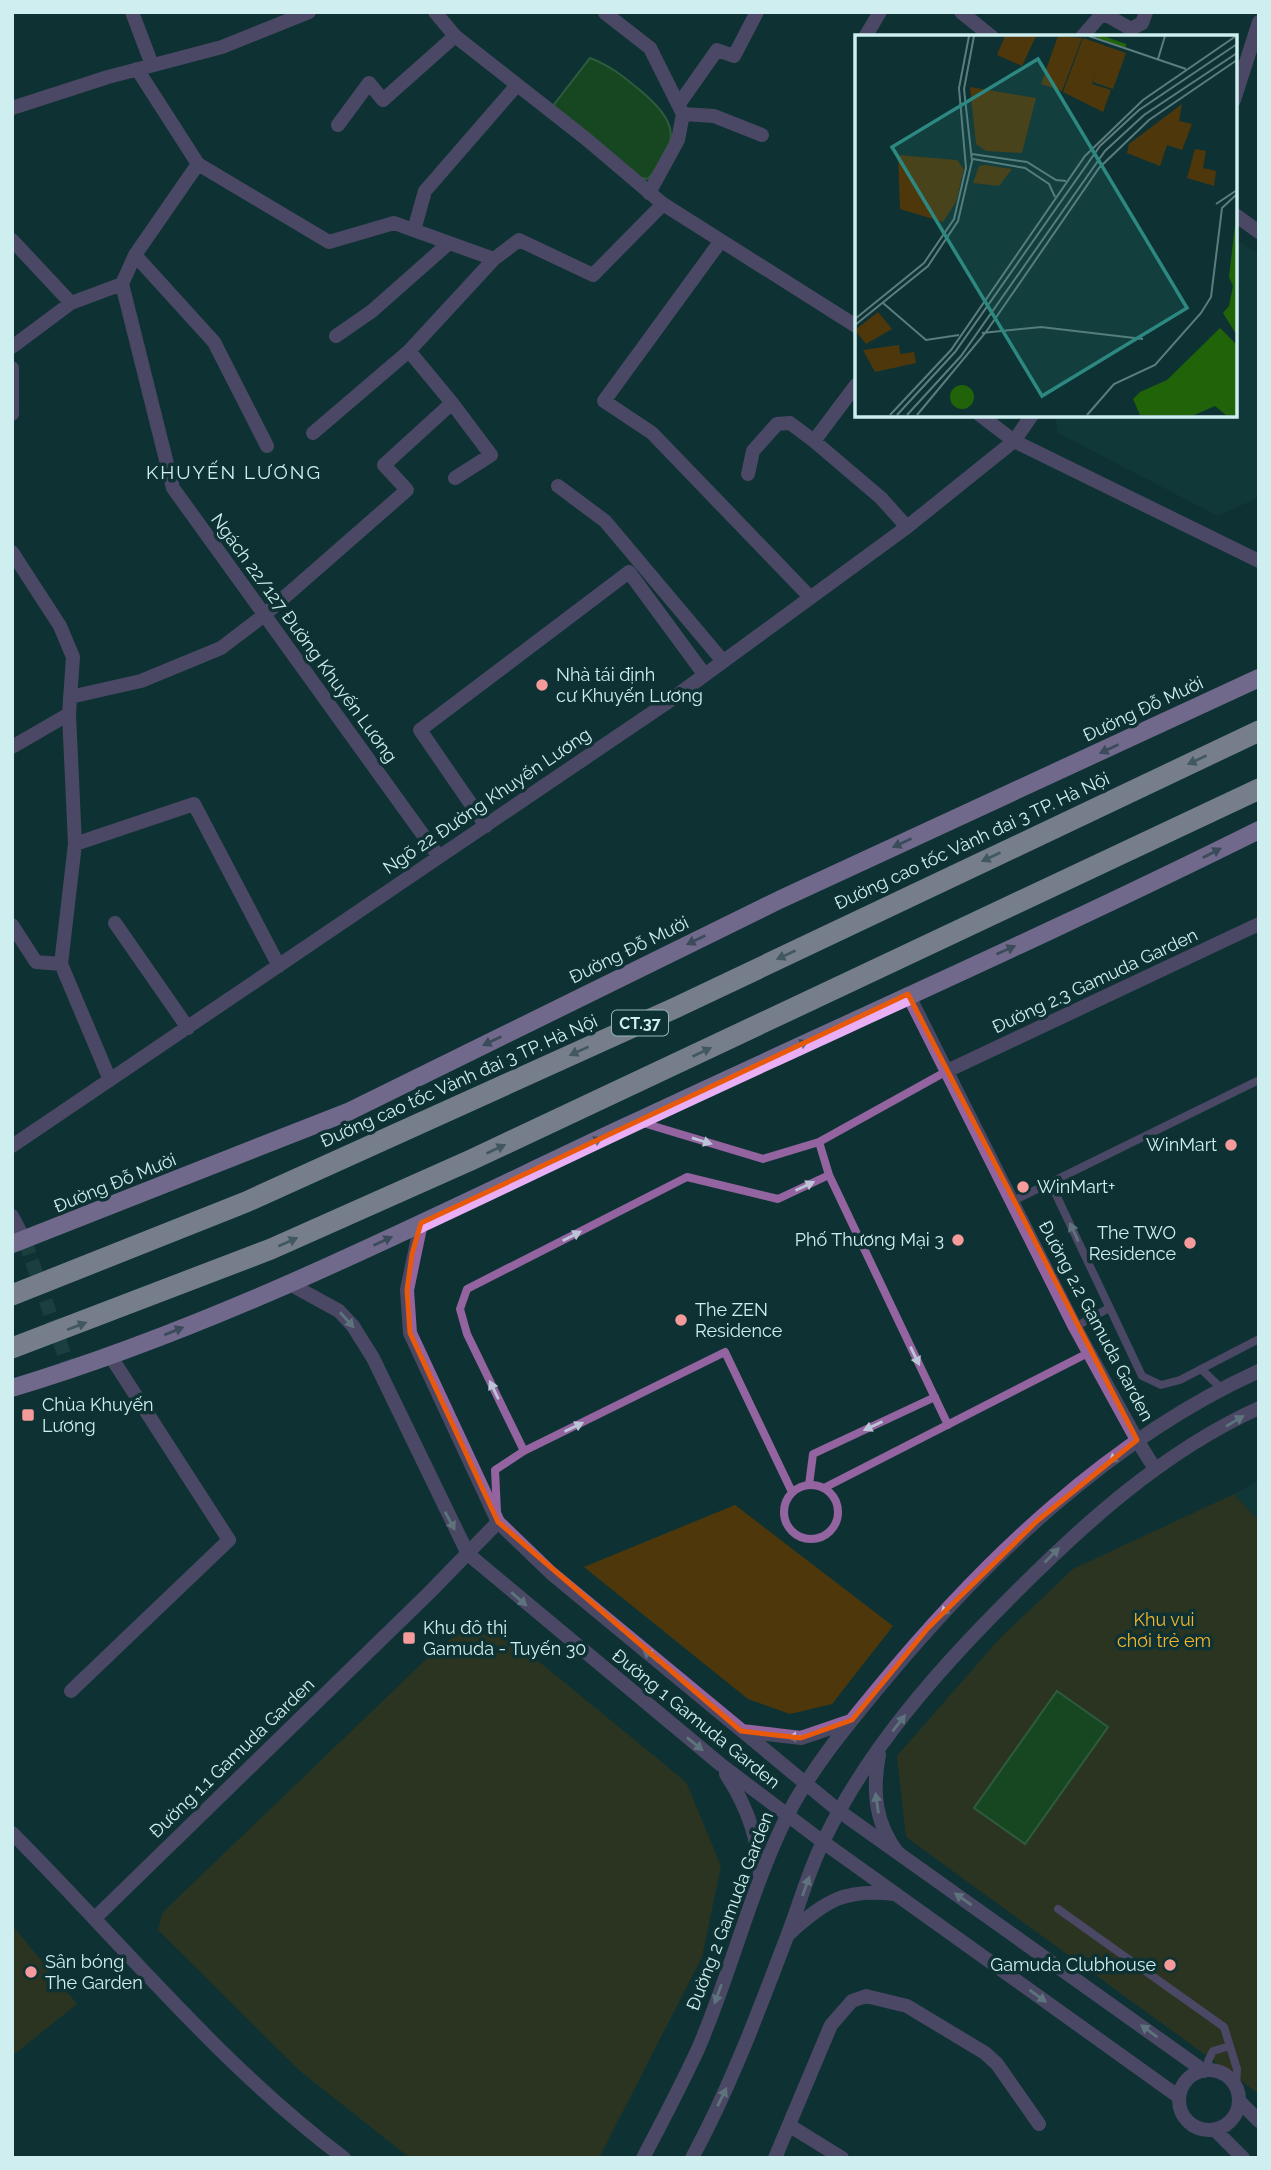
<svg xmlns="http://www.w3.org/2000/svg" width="1271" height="2170" viewBox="0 0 1271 2170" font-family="Raleway,sans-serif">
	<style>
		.built { fill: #154042 }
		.green { fill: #4e380b }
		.water { fill: #206309; stroke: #548d4e; stroke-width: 2 }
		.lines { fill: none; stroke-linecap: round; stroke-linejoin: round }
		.minor-tunnel { stroke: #2b4e4f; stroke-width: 14; stroke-dasharray: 14 7; stroke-linecap: butt }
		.service { stroke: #93649f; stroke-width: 8 }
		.minor { stroke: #93649f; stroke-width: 14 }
		.tertiary { stroke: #93649f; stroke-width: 14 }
		.primary { stroke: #e8aef6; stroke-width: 18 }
		.motorway { stroke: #f3dcf9; stroke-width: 21 }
		.oneway { fill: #706a8b }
		.oneway2 { fill: #808796 }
		.oneway3 { fill: #bcc5d7 }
		.marked { fill: none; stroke: #e8590c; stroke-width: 5; stroke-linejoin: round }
		.poi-dot { fill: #f59b9b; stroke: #0e3233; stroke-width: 2.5 }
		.labels { text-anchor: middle; stroke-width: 7; stroke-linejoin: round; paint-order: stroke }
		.shield { fill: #0e3233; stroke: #94b6b7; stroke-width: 2 }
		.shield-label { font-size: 16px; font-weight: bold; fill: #ceeeef }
		.street-label { font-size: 18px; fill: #ceeeef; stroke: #0e3233 }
		.poi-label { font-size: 18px; fill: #ceeeef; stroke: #0e3233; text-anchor: start }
		.park-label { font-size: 18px; fill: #f7b428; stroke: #0e3233 }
		.neighbourhood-label { font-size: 19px; letter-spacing: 2px; fill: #ceeeef; stroke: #0e3233 }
		.inset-river { fill: none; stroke: #206309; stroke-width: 3.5 }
		.inset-road { fill: none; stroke: #5b7d7e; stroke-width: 2 }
		.view { fill: #2c8881; fill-opacity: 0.15; stroke: #2c8881; stroke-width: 3.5 }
		.inset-edge { fill: none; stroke: #ceeeef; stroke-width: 3.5 }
	</style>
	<rect width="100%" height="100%" fill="#0e3233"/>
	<path class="built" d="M1234 239 1259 254V497L1218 516 1058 433 1055 415H1234Z
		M1259 1481V1521L1234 1494Z"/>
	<path class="green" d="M1234 1494 1259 1521V2094L906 1837 897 1756 1000 1638 1073 1569Z
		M735 1505 893 1626 832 1704 790 1714 748 1699 584 1567Z
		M463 1630 510 1638 686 1782 721 1866 702 1957 599 2158H410L300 2071 158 1930 163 1912 439 1647Z
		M12 1925 77 2004 12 2056Z"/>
	<path class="water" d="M590 58C611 66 624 77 641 91 678 123 681 141 648 179L634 177 552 107Z
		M1057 1691 1108 1727 1025 1844 974 1808Z"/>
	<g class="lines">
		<path class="minor-tunnel" d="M25 1241 70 1371"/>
		<path class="service" d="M640 1122 763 1159 819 1142
			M829 1175 819 1142 947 1071
			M1050 1182 1142 1376 1161 1385 1180 1380 1259 1339
			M1011 1202 1259 1080
			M1075 1327 1109 1308
			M1201 1369 1221 1388
			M524 1451 467 1334 460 1309 467 1289 687 1177 778 1199 829 1175 948 1425
			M809 1485 813 1454 935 1397
			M784 1512a27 27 0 1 1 54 0a27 27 0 1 1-54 0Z
			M824 1488 1090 1352
			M497 1512 495 1470 524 1451 725 1352 792 1492
			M1058 1909 1224 2027 1237 2069 1236 2087
			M1210 2070 1208 2061 1213 2051 1230 2046"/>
		<path class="minor" d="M132 12 152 65
			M961 12 992 37
			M605 13 650 48 683 114 678 140 649 193
			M865 37 880 12
			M1082 37 1100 16H1108L1131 29 1142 23 1146 12
			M137 69 198 164 329 242 394 223 494 259
			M1234 100 1259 22
			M679 104 717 50 734 56 757 12
			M12 108 108 77 222 47 309 12
			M683 114 714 116 762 135
			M338 125 369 83 383 100 455 36
			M198 164 135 255 122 284 173 488 439 857
			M1234 214 1259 232
			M414 230 425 191 517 85
			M12 240 71 303 12 347
			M720 242 604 401 652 433 810 597
			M135 255 214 342 267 446
			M71 303 122 284
			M336 336 372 311 449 243
			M12 368V414
			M452 403 491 455 455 478
			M313 433 409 351 494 259 519 240 593 275 663 204
			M814 441 881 498 907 527
			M748 474 753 451 777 424 790 423 814 441 856 385
			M558 486 605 521 722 660
			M12 552 60 626 73 657 69 714 75 844 61 964 110 1080
			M70 697 141 681 221 648 263 616 407 490 384 465 452 403 409 351
			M12 747 69 714
			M486 826 420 730 629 572 704 674
			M75 844 194 804 279 966
			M115 923 188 1028
			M12 925 36 962 61 964
			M908 994 1075 1327 1137 1440
			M947 1071 1259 924
			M12 1146 665 704 907 527 1014 441 1032 415
			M12 1216 25 1241
			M71 1691 229 1540 111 1357
			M839 1811 1204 2071
			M12 1833C122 1943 219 2064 344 2158
			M823 1842 1179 2097
			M96 1917 430 1592 498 1522
			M1179 2100a30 30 0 1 1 60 0a30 30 0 1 1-60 0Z
			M1239 2101 1259 2121
			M790 2126 842 2158
			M1215 2130 1243 2158
			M775 2158 831 2025 852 2001 866 1996 907 2006 985 2053 997 2064 1039 2124"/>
		<path class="tertiary" d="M435 12 455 36 585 138 663 204 856 326
			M980 415 1014 441 1259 561
			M421 1223 407 1290 410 1333 498 1522 551 1573 839 1811
			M290 1284 339 1311 353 1326 373 1358 468 1554 720 1764 823 1842
			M1137 1440 1155 1469
			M742 1731 801 1738 851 1721
			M879 1755C872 1791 875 1824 898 1853
			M726 1774C747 1806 759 1838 760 1876
			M790 1933C826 1900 846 1888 895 1894
			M643 2158C662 2122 681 2086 698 2049 731 1973 750 1891 787 1816 811 1769 845 1728 879 1687 983 1561 1109 1439 1259 1371
			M692 2158C731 2086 759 2010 788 1934 800 1903 809 1869 824 1840 868 1749 937 1671 1007 1601 1081 1526 1162 1452 1259 1408"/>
		<path class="primary" d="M12 1244 350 1111 779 900 1259 678
			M12 1388C225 1324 424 1221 625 1127 836 1028 1050 934 1259 830"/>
		<path class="motorway" d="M12 1295 246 1202 675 1008 1259 731
			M12 1348 271 1249 471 1160 1259 789"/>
	</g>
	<defs><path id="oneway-solid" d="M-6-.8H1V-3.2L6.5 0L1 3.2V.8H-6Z" transform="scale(1.75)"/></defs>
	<g class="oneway">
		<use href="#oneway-solid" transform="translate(1109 749) rotate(155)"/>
		<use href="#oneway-solid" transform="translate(902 843) rotate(155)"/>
		<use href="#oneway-solid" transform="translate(1212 853) rotate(-27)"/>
		<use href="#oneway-solid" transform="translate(696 940) rotate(154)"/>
		<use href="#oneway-solid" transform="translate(1006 950) rotate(-24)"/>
		<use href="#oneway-solid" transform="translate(492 1041) rotate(154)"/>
		<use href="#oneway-solid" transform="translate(799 1045) rotate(-25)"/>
		<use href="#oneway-solid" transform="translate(593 1142) rotate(-25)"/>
		<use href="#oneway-solid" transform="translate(383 1241) rotate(-25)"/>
		<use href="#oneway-solid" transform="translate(174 1331) rotate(-22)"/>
	</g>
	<g class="oneway2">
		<use href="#oneway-solid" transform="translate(1197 760) rotate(155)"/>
		<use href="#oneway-solid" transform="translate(991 857) rotate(155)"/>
		<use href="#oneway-solid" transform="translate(786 955) rotate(155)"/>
		<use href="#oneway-solid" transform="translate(579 1051) rotate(156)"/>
		<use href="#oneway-solid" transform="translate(702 1052) rotate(-25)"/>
		<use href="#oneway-solid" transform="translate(496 1149) rotate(-25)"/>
		<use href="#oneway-solid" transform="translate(288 1242) rotate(-24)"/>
		<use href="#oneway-solid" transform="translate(77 1326) rotate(-21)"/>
	</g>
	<g class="oneway3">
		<use href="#oneway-solid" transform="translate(702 1141) rotate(17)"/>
		<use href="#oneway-solid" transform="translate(805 1186) rotate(-25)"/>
		<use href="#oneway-solid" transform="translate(1074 1232) rotate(-115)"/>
		<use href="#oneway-solid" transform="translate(572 1236) rotate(-27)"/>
		<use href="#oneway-solid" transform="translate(347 1320) rotate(48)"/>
		<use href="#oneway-solid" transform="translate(915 1356) rotate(64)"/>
		<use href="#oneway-solid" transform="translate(494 1390) rotate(-116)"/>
		<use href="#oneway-solid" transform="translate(1235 1421) rotate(-31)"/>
		<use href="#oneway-solid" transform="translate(873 1426) rotate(155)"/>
		<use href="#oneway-solid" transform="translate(574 1427) rotate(-26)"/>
		<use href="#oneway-solid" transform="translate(1117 1456) rotate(141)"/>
		<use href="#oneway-solid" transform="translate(450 1521) rotate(62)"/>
		<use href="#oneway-solid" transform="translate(1052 1555) rotate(-45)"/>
		<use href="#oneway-solid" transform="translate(519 1599) rotate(41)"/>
		<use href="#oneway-solid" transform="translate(948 1608) rotate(135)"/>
		<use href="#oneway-solid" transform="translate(651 1656) rotate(-141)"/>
		<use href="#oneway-solid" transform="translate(899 1723) rotate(-52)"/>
		<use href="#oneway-solid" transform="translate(798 1737) rotate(177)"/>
		<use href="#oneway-solid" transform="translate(695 1744) rotate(39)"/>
		<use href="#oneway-solid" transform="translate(877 1803) rotate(-98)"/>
		<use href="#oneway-solid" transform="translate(806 1886) rotate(-70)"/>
		<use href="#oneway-solid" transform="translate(963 1899) rotate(-145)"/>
		<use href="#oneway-solid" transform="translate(718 1994) rotate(110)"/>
		<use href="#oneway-solid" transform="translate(1038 1996) rotate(36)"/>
		<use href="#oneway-solid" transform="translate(1149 2031) rotate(-144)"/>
		<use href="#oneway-solid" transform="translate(722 2097) rotate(-64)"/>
	</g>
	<path d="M0 0H1271V2170H0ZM908 994 1137 1440 1037 1521 928 1628 852 1720 801 1738 741 1731 498 1522 410 1333 407 1290 412 1254 421 1223Z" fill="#0e3233" fill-opacity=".55" fill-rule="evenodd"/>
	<path class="marked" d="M908 994 1137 1440 1037 1521 928 1628 852 1720 801 1738 741 1731 498 1522 410 1333 407 1290 412 1254 421 1223Z"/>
	<g class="poi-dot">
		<circle cx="542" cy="685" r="7"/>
		<circle cx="1231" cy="1145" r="7"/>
		<circle cx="1023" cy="1187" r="7"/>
		<circle cx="958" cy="1240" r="7"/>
		<circle cx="1190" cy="1243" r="7"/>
		<circle cx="681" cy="1320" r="7"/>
		<rect x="21" y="1408" width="14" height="14" rx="3.5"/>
		<rect x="402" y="1631" width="14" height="14" rx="3.5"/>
		<circle cx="1170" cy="1965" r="7"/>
		<circle cx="31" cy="1972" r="7"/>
	</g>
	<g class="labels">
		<rect class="shield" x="612" y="1010.5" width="56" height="25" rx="5"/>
		<g class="shield-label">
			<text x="640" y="1029">CT.37</text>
		</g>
		<g class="street-label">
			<text transform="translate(304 638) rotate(54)" y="6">Ngách 22/127 Đường Khuyến Lương</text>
			<text transform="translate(1143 709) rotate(-25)" y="6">Đường Đỗ Mười</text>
			<text transform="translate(487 801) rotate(-34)" y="6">Ngõ 22 Đường Khuyến Lương</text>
			<text transform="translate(972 841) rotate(-25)" y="6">Đường cao tốc Vành đai 3 TP. Hà Nội</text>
			<text transform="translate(629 950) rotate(-26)" y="6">Đường Đỗ Mười</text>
			<text transform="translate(1095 981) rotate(-25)" y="6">Đường 2.3 Gamuda Garden</text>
			<text transform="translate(459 1081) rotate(-24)" y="6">Đường cao tốc Vành đai 3 TP. Hà Nội</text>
			<text transform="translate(115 1183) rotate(-22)" y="6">Đường Đỗ Mười</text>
			<text transform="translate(1096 1321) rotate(62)" y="6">Đường 2.2 Gamuda Garden</text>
			<text transform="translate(696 1719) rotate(39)" y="6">Đường 1 Gamuda Garden</text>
			<text transform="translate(232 1758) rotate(-44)" y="6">Đường 1.1 Gamuda Garden</text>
			<text transform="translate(730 1911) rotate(-69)" y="6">Đường 2 Gamuda Garden</text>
		</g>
		<g class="poi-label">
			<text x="556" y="681">Nhà tái định<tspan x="556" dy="21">cư Khuyến Lương</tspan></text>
			<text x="1217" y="1151" text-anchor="end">WinMart</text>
			<text x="1037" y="1193">WinMart+</text>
			<text x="1176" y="1239" text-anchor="end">The TWO<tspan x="1176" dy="21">Residence</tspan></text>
			<text x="944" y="1246" text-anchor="end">Phố Thương Mại 3</text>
			<text x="695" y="1316">The ZEN<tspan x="695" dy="21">Residence</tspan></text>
			<text x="42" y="1411">Chùa Khuyến<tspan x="42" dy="21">Lương</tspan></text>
			<text x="423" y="1634">Khu đô thị<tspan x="423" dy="21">Gamuda - Tuyến 30</tspan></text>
			<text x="45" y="1968">Sân bóng<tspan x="45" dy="21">The Garden</tspan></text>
			<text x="1156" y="1971" text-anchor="end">Gamuda Clubhouse</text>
		</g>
		<g class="park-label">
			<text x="1164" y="1626">Khu vui<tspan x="1164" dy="21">chơi trẻ em</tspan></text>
		</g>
		<g class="neighbourhood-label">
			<text x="234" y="479">KHUYẾN LƯƠNG</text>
		</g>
	</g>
	<g transform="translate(855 35)">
		<rect width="382" height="382" fill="#0e3233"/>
		<path d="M150 1H181L167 31 142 20ZM203 1 227 3 207 56 186 49ZM228 3 271 18 258 54 238 47 243 30 237 49 256 55 248 77 208 57ZM115 52 181 63 167 118 131 116 121 109ZM327 69 324 86 337 89 327 115 312 110 305 131 272 118 274 109ZM340 114 351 116 348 133 361 136 359 151 332 143ZM43 120 102 125 109 134 101 167 88 187 45 174ZM124 131 130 130 157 134 144 151 118 148ZM23 277 37 294 11 309 0 295ZM44 310 45 319 59 317 61 328 20 337 8 315Z" fill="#4e380b"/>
		<path d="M381 181V299L368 278 374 271 378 251 374 242ZM365 293 381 309V380H371L360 371 339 380H285L278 364 285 357 312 345ZM95 362a12 12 0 1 1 24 0a12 12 0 1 1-24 0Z" fill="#206309"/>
		<path class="inset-river" d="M243 1 271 11"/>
		<path class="inset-road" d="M234 1 331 34M303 24 310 1M117 119 172 127 201 145 211 146M118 124 170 133 194 149 200 162M361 169 382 155M28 268 71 305 104 300M0 284 69 228 99 184 111 133 104 53 114 1M0 290 73 231 103 186 117 126 109 54 119 1M127 298 186 292 288 304M35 380 96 315 230 121 288 65 381 1M42 380 100 317 245 111 284 75 382 9M52 380 106 321 250 116 289 80 382 18M62 380 131 297 244 133 294 85 382 25M232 380 259 349 300 330 346 278 356 262 367 173 382 159"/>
		<path class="view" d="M183 24 332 273 187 361 37 112Z"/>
		<rect width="382" height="382" class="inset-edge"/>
	</g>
	<rect width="1271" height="2170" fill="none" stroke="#ceeeef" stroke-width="28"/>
</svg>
